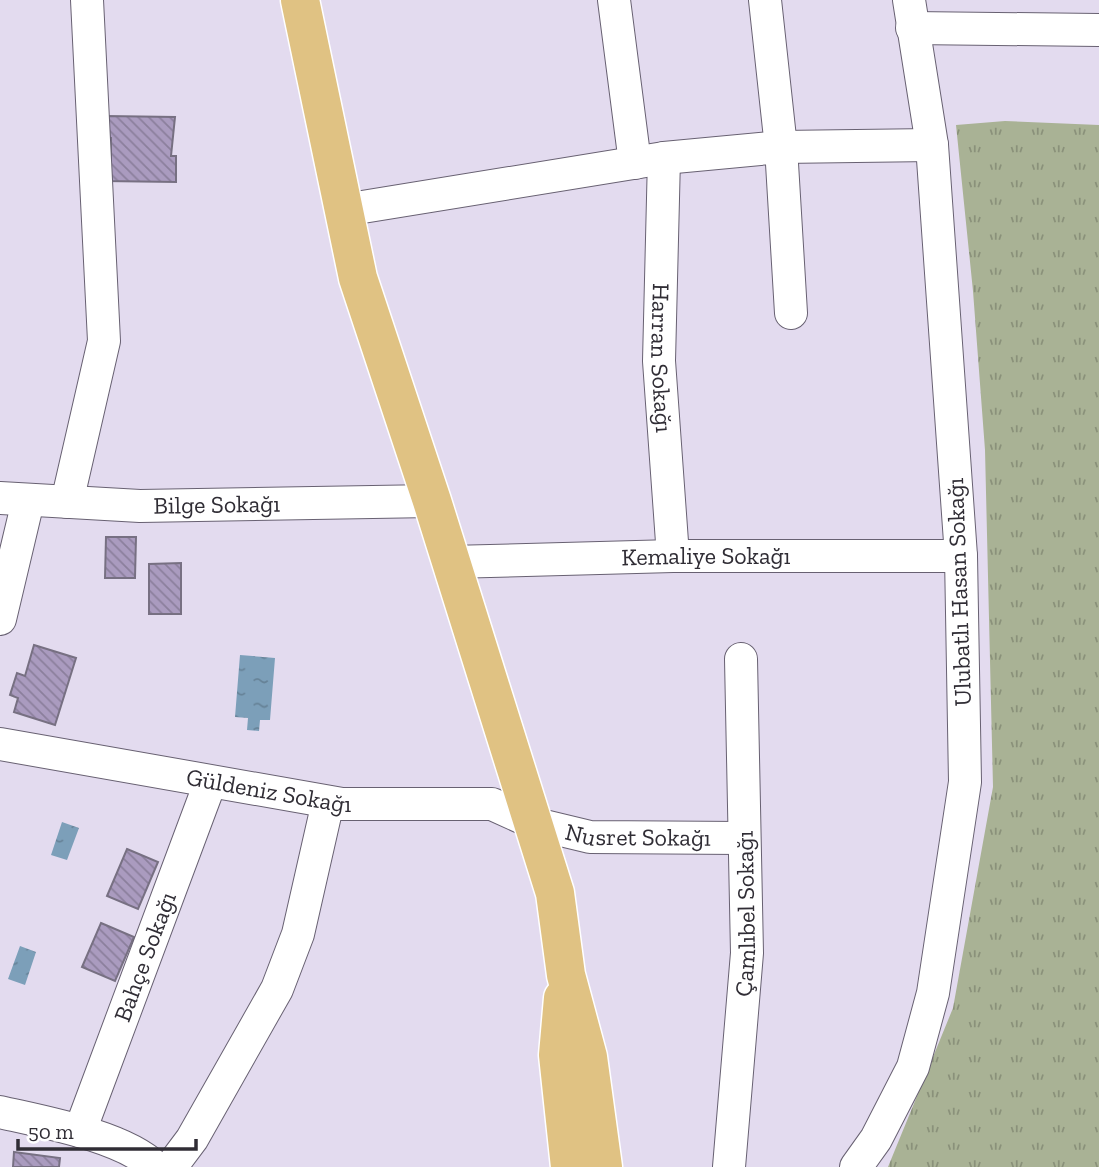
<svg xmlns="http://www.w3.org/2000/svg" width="1099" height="1167" viewBox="0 0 1099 1167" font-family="'Zilla Slab',serif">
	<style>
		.grass { fill: url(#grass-tufts) }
		.water { fill: url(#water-ripples) }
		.building { fill: url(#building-back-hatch); stroke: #777082; stroke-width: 2 }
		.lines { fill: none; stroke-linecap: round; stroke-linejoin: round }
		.minor-casing { stroke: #686172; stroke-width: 34 }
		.major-casing { stroke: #fff; stroke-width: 41 }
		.minor { stroke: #fff; stroke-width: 32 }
		.major { stroke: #e0c283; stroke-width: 38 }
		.labels { text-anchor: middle; stroke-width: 6; stroke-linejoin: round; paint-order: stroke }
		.street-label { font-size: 24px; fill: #302d35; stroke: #fff }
	</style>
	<defs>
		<pattern id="grass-tufts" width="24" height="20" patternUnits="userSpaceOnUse" patternTransform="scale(1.75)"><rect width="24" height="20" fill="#a9b295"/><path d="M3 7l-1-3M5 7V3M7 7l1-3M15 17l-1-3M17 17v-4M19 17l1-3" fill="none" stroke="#8a917a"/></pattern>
		<pattern id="water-ripples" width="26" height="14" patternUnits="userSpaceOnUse" patternTransform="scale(1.75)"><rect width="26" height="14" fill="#7c9fb9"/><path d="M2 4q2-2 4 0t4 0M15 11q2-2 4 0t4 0" fill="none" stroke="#668297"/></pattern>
		<pattern id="building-back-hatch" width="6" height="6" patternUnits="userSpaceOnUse" patternTransform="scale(1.75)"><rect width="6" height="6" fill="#aa9bbf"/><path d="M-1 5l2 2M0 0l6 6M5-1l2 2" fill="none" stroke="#8b7f9c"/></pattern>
	</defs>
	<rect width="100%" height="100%" fill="#e3dbef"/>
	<path class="grass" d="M1005 121 1099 125V1167H888L953 1008 993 787 985 450 973 291 956 125Z"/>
	<path class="water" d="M240 655 275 658 270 720H260L259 731 247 730 248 718 235 717Z
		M62 822 79 828 67 860 51 855Z
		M20 946 36 952 25 985 8 979Z"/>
	<path class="building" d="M106 116 175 117 171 156H176V182L104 181V158H111V138H105Z
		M106 537H136L135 578H105Z
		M181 563V614H149V564Z
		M34 645 76 658 55 725 14 712 18 698 10 695 17 673 25 676Z
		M127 849 158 862 138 909 107 896Z
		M101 923 134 937 115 981 82 967Z
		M14 1152 60 1158 59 1167H13Z"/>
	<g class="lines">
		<g class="minor-casing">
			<g id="minor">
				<path d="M614 0 635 163"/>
				<path d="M765 0 781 147 791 313"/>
				<path d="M912 28 1099 30"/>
				<path id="s1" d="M664 158 659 361 673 556"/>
				<path d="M344 210 664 158 781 147 932 145"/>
				<path id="s2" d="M0 498 140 506 432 501"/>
				<path d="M67 502 104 341 87 0"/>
				<path id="s3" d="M450 562 673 556H961"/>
				<path d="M0 619 28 501"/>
				<path id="s4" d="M0 744 342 804H492L536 824 590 837 742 838"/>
				<path d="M0 1112C43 1122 123 1136 155 1167"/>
				<path id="s5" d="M80 1131 210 783"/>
				<path d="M171 1167 192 1139 277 989 298 934 328 802"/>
				<path id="s6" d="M729 1167 747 953 741 659"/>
				<path d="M856 1167 876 1139 913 1067 933 993 965 782 961 556 932 145 909 0"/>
			</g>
		</g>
		<g class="major-casing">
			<path id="major" d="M300 0 358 278 432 501 555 893 566 975 588 1057 603 1167
				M563 998 558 1055 570 1167"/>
		</g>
		<use href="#minor" class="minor"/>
		<use href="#major" class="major"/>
	</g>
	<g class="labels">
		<g class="street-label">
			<text dy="8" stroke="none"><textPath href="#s1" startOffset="200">Harran Sokağı</textPath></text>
			<text dy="8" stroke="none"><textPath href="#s2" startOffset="217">Bilge Sokağı</textPath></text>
			<text dy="8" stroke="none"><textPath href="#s3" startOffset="256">Kemaliye Sokağı</textPath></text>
			<text transform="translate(959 592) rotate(-92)" y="8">Ulubatlı Hasan Sokağı</text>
			<text dy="8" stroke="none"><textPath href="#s4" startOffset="273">Güldeniz Sokağı</textPath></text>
			<text dy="8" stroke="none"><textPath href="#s4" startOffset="649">Nusret Sokağı</textPath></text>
			<text dy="8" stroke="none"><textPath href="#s6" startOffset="254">Çamlıbel Sokağı</textPath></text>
			<text dy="8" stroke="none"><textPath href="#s5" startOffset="186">Bahçe Sokağı</textPath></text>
		</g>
	</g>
	<path d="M18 1139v10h178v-10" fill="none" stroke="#302d35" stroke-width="3.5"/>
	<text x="28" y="1139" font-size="21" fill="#302d35" stroke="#ffffff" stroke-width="5" paint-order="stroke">50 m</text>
</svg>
